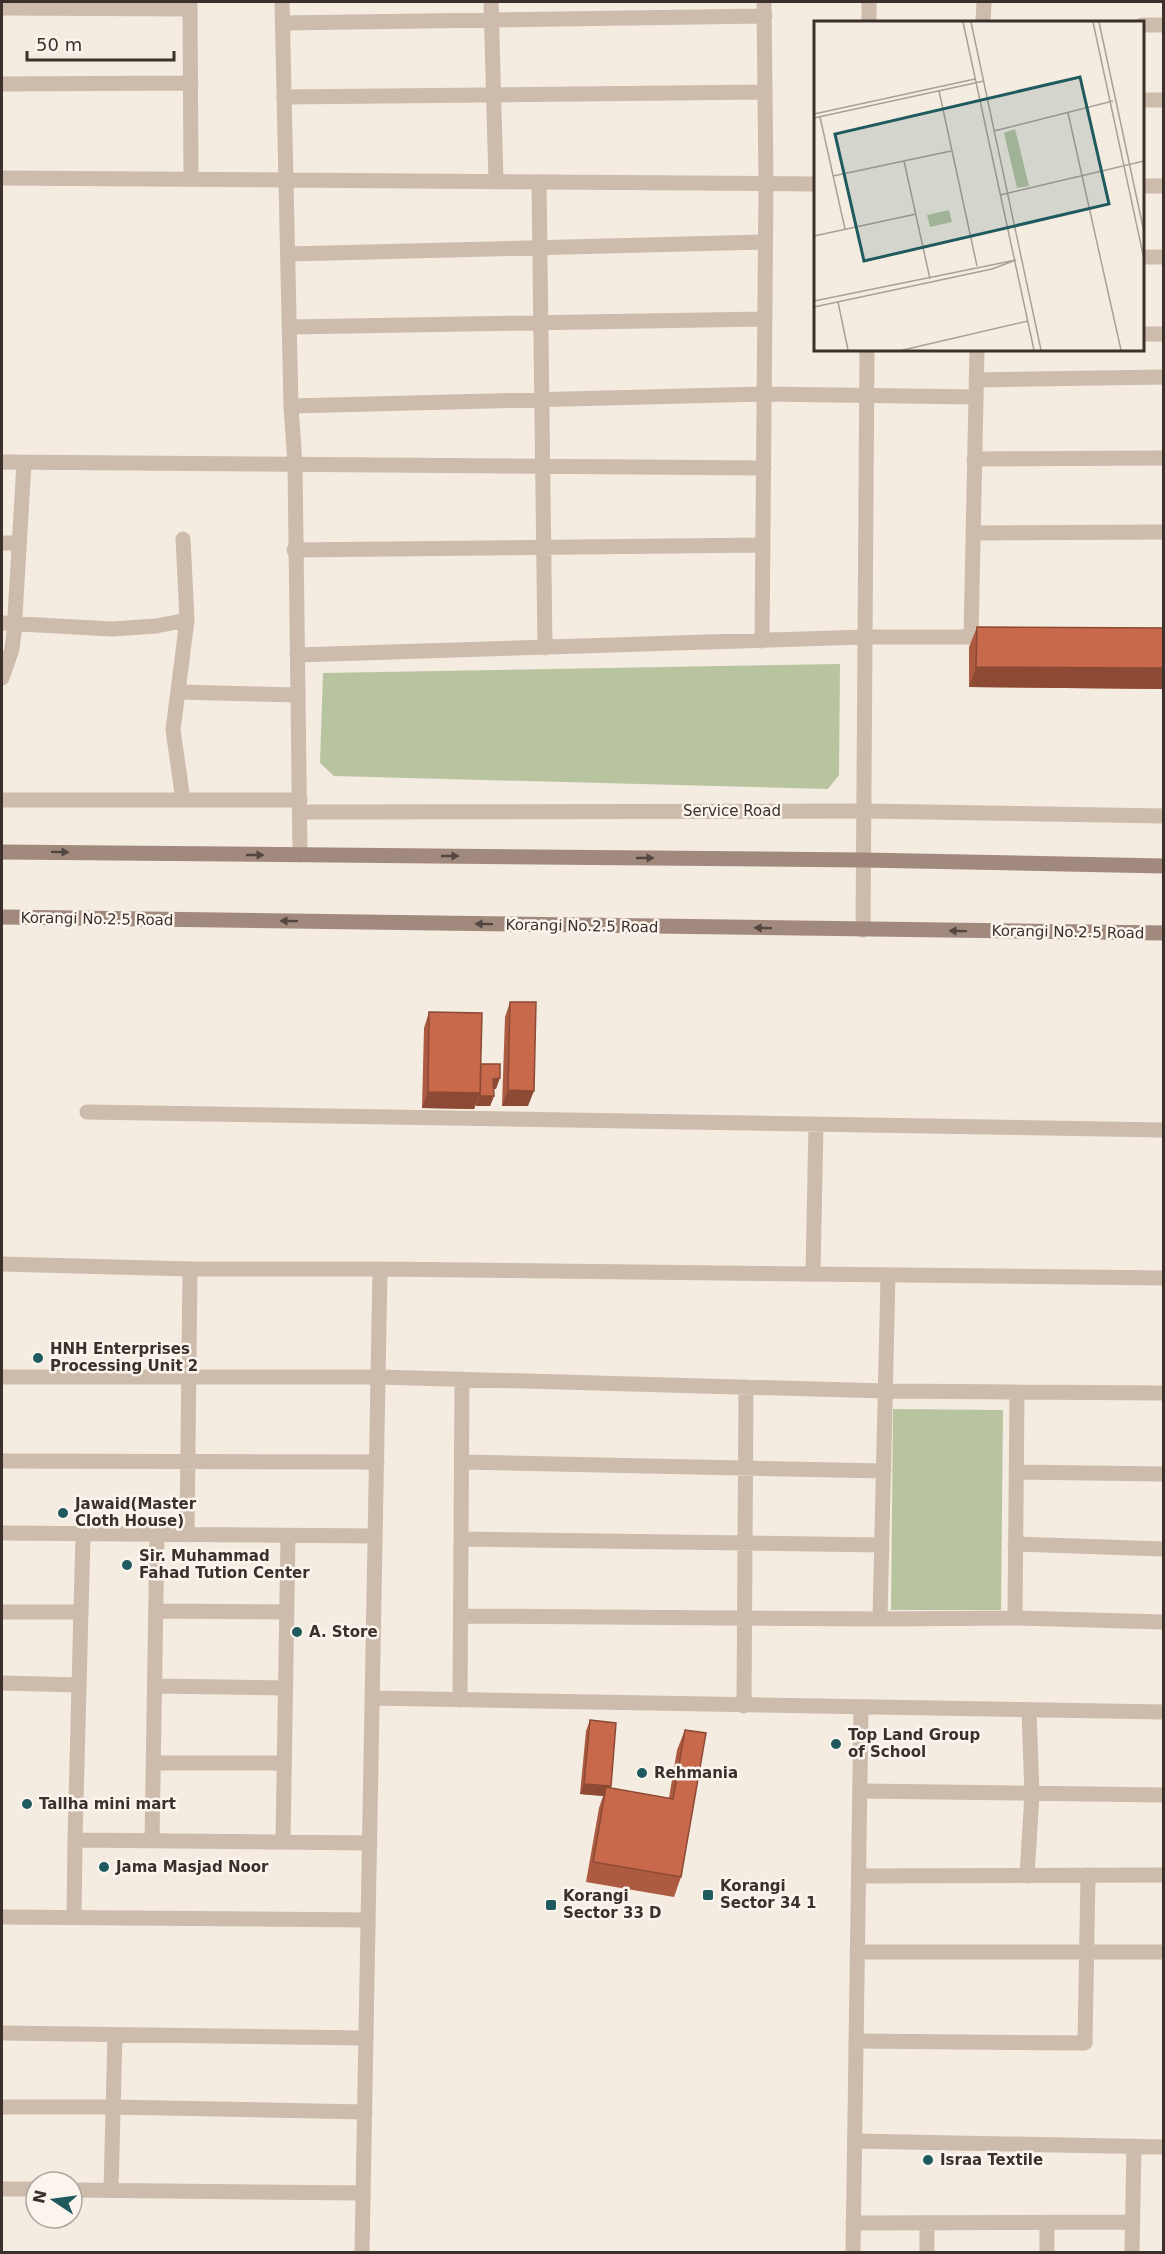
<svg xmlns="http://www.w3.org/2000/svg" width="1165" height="2254" viewBox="0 0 1165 2254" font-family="'DejaVu Sans',sans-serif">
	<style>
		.green { fill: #b8c4a0 }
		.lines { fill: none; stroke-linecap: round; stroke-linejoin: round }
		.minor { stroke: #cdbbac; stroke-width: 15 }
		.tertiary { stroke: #cdbbac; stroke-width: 15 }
		.secondary { stroke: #a18a7d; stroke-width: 15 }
		.wall { fill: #ac5a40 }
		.shaded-wall { fill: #8c4a34 }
		.building { fill: #c8694b; stroke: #8c4a34; stroke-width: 1.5 }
		.oneway { fill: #544640 }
		.poi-dot { fill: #1f5a5e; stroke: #fbf5ee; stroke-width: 2 }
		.labels { text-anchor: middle; stroke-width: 5; stroke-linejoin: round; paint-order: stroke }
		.street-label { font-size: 15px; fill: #3b302b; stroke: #fbf5ee }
		.poi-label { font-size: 15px; font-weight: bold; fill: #3b302b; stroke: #fbf5ee; text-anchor: start }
		.inset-road { fill: none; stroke: #aaa098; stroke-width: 1.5 }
		.view { fill: #1f5a5e; fill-opacity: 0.15; stroke: #1f5a5e; stroke-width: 3 }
		.inset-edge { fill: none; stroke: #3b302b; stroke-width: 3 }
	</style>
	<rect width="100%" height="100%" fill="#f4ebe1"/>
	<path class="green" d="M840 664 839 775 828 789 334 776 320 763 323 673Z
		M893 1409 1003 1410 1001 1610H891Z"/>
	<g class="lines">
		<path class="minor" d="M190 2 191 179
			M491 2 496 182
			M2 8 190 9
			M983 22 984 2
			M283 23 765 16
			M1142 25H1164
			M2 84 191 83
			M284 97 765 92
			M1142 100H1164
			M2 178 286 180
			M539 182 545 648
			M288 254 765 242
			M1142 257H1164
			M290 327 765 319
			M1142 334H1164
			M976 380 1164 377
			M291 406 764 394 976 397
			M974 459 1164 458
			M2 462 764 468
			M973 533 1164 532
			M2 543H19
			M294 550 763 545
			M2 623 112 629 156 626 187 620
			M971 637 977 350
			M762 641 766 184 764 2
			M297 655 865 637H993
			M2 678 12 649 14 633 24 463
			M178 692 298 695
			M2 800H300
			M183 800 173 730 187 620 183 539
			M300 812 864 811 1164 816
			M87 1112 1164 1130
			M813 1274 816 1124
			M888 1276 880 1619 1015 1618 1017 1392
			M2 1377H378L886 1391 1164 1393
			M2 1461 377 1462
			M462 1462 884 1471
			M1016 1472 1164 1474
			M2 1533 375 1536
			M83 1534 75 1840 370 1843
			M187 1535 190 1269
			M461 1539 882 1545
			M1015 1544 1164 1549
			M156 1611 287 1612
			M2 1612H81
			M461 1616 880 1619
			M1015 1618 1164 1622
			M2 1683 79 1685
			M155 1686 286 1688
			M460 1700 462 1379
			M744 1706 746 1387
			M154 1763H284
			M860 1791 1164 1795
			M152 1841 157 1534
			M283 1842 288 1536
			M859 1876 1164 1875
			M1027 1876 1032 1794 1029 1711
			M2 1917 368 1920
			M74 1918 75 1840
			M857 1952H1164
			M2 2033 366 2038
			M856 2041 1085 2043 1088 1875
			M2 2107H112L365 2112
			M855 2141 1164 2147
			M2 2189H36
			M72 2190 363 2193
			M111 2190 115 2035
			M853 2223 1132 2222
			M927 2252V2223
			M1047 2252V2223
			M1132 2252 1134 2146"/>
		<path class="tertiary" d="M282 2 291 406 295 464 300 855
			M869 22V2
			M286 180 816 184
			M1142 186H1164
			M863 930 867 350
			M2 1264 190 1269H380L1164 1278
			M373 1698 1164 1712
			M362 2252 380 1269
			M853 2252 861 1708"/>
		<path class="secondary" d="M2 852 863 860 1164 866
			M2 917 1164 933"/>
	</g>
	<path class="wall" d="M977 627 1164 628V689L969 687V647Z
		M510 1002 528 1106H502L505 1017Z
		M429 1012 481 1064 496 1089H493L494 1096 490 1106H476V1104L474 1109 422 1108 424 1028Z
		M590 1720 611 1786 610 1788 669 1798 677 1750 685 1730 681 1877 674 1897 586 1882 599 1808 603 1796 580 1794 586 1731Z"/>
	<path class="shaded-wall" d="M976 667 1164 668V689L969 687Z
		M500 1078 496 1089H489L493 1079Z
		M508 1090 534 1091 528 1106H502Z
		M428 1092 480 1093 474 1109 422 1108Z
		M480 1096H494L490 1106H476Z
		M584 1784 611 1786 607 1796 606 1787 603 1796 580 1794Z"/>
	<path class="building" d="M977 627 1164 628V668L976 667Z
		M510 1002H536L534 1091 508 1090Z
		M429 1012 482 1013 480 1093 428 1092Z
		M481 1064H500V1078L493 1079 494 1096H480Z
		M590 1720 616 1723 611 1786 584 1784Z
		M685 1730 706 1733 681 1877 593 1862 606 1787 673 1799Z"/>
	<defs><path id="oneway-solid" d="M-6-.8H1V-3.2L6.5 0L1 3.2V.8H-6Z" transform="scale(1.5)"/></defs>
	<g class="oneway">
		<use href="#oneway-solid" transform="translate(60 852) rotate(1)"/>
		<use href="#oneway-solid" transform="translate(255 855)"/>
		<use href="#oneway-solid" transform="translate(450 856)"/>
		<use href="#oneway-solid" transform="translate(645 858)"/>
		<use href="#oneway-solid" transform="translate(289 921) rotate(-179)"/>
		<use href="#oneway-solid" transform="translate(484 924) rotate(-179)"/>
		<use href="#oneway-solid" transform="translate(763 928) rotate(-179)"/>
		<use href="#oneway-solid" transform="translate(958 931) rotate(-179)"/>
	</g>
	<g class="poi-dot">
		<circle cx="38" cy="1358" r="6"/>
		<circle cx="63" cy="1513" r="6"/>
		<circle cx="127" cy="1565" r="6"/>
		<circle cx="297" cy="1632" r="6"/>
		<circle cx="836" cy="1744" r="6"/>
		<circle cx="642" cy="1773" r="6"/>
		<circle cx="27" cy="1804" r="6"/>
		<circle cx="104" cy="1867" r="6"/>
		<rect x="702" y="1889" width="12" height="12" rx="3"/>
		<rect x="545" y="1899" width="12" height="12" rx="3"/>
		<circle cx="928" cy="2160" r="6"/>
	</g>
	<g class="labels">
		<g class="street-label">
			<text x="732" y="816">Service Road</text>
			<text transform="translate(97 919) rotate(1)" y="5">Korangi No.2.5 Road</text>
			<text transform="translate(582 926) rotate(1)" y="5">Korangi No.2.5 Road</text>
			<text transform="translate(1068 932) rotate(1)" y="5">Korangi No.2.5 Road</text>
		</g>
		<g class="poi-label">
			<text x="50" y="1354">HNH Enterprises<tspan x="50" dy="17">Processing Unit 2</tspan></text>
			<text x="75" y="1509">Jawaid(Master<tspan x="75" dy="17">Cloth House)</tspan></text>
			<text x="139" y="1561">Sir. Muhammad<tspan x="139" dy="17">Fahad Tution Center</tspan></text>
			<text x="309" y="1637">A. Store</text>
			<text x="848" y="1740">Top Land Group<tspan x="848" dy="17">of School</tspan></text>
			<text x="654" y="1778">Rehmania</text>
			<text x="39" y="1809">Tallha mini mart</text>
			<text x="116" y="1872">Jama Masjad Noor</text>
			<text x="720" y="1891">Korangi<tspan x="720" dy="17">Sector 34 1</tspan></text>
			<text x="563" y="1901">Korangi<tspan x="563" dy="17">Sector 33 D</tspan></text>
			<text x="940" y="2165">Israa Textile</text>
		</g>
	</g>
	<g transform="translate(814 21)">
		<rect width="330" height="330" fill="#f4ebe1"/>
		<path d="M201 108 215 165 203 167 190 112ZM135 189 138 201 116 206 113 194Z" fill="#b8c4a0"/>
		<path class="inset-road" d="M149 1 220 329M157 1 227 329M279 1 330 238M285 1 330 211M125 70 163 245M254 92 307 329M0 93 161 58M6 96 31 208M0 97 170 60M180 110 299 80M90 140 116 258M19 155 137 130M186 174 330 140M0 215 102 193M0 280 202 239M24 281 34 329M0 286 178 248 202 239M89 329 214 300"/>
		<path class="view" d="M266 56 295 183 50 240 21 113Z"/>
		<rect width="330" height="330" class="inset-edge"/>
	</g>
	<rect width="1165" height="2254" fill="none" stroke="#3b302b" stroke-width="6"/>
	<g transform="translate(54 2200) rotate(283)"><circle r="28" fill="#fbf5ee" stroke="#aea6a0" stroke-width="1.5"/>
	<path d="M0-4.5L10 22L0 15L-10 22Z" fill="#1f5a5e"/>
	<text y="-9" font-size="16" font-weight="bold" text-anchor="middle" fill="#3b302b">N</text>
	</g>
	<path d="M27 51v9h147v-9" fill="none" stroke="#3b302b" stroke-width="3"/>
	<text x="36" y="51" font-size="18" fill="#3b302b" stroke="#fbf5ee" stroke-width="4.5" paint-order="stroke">50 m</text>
</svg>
